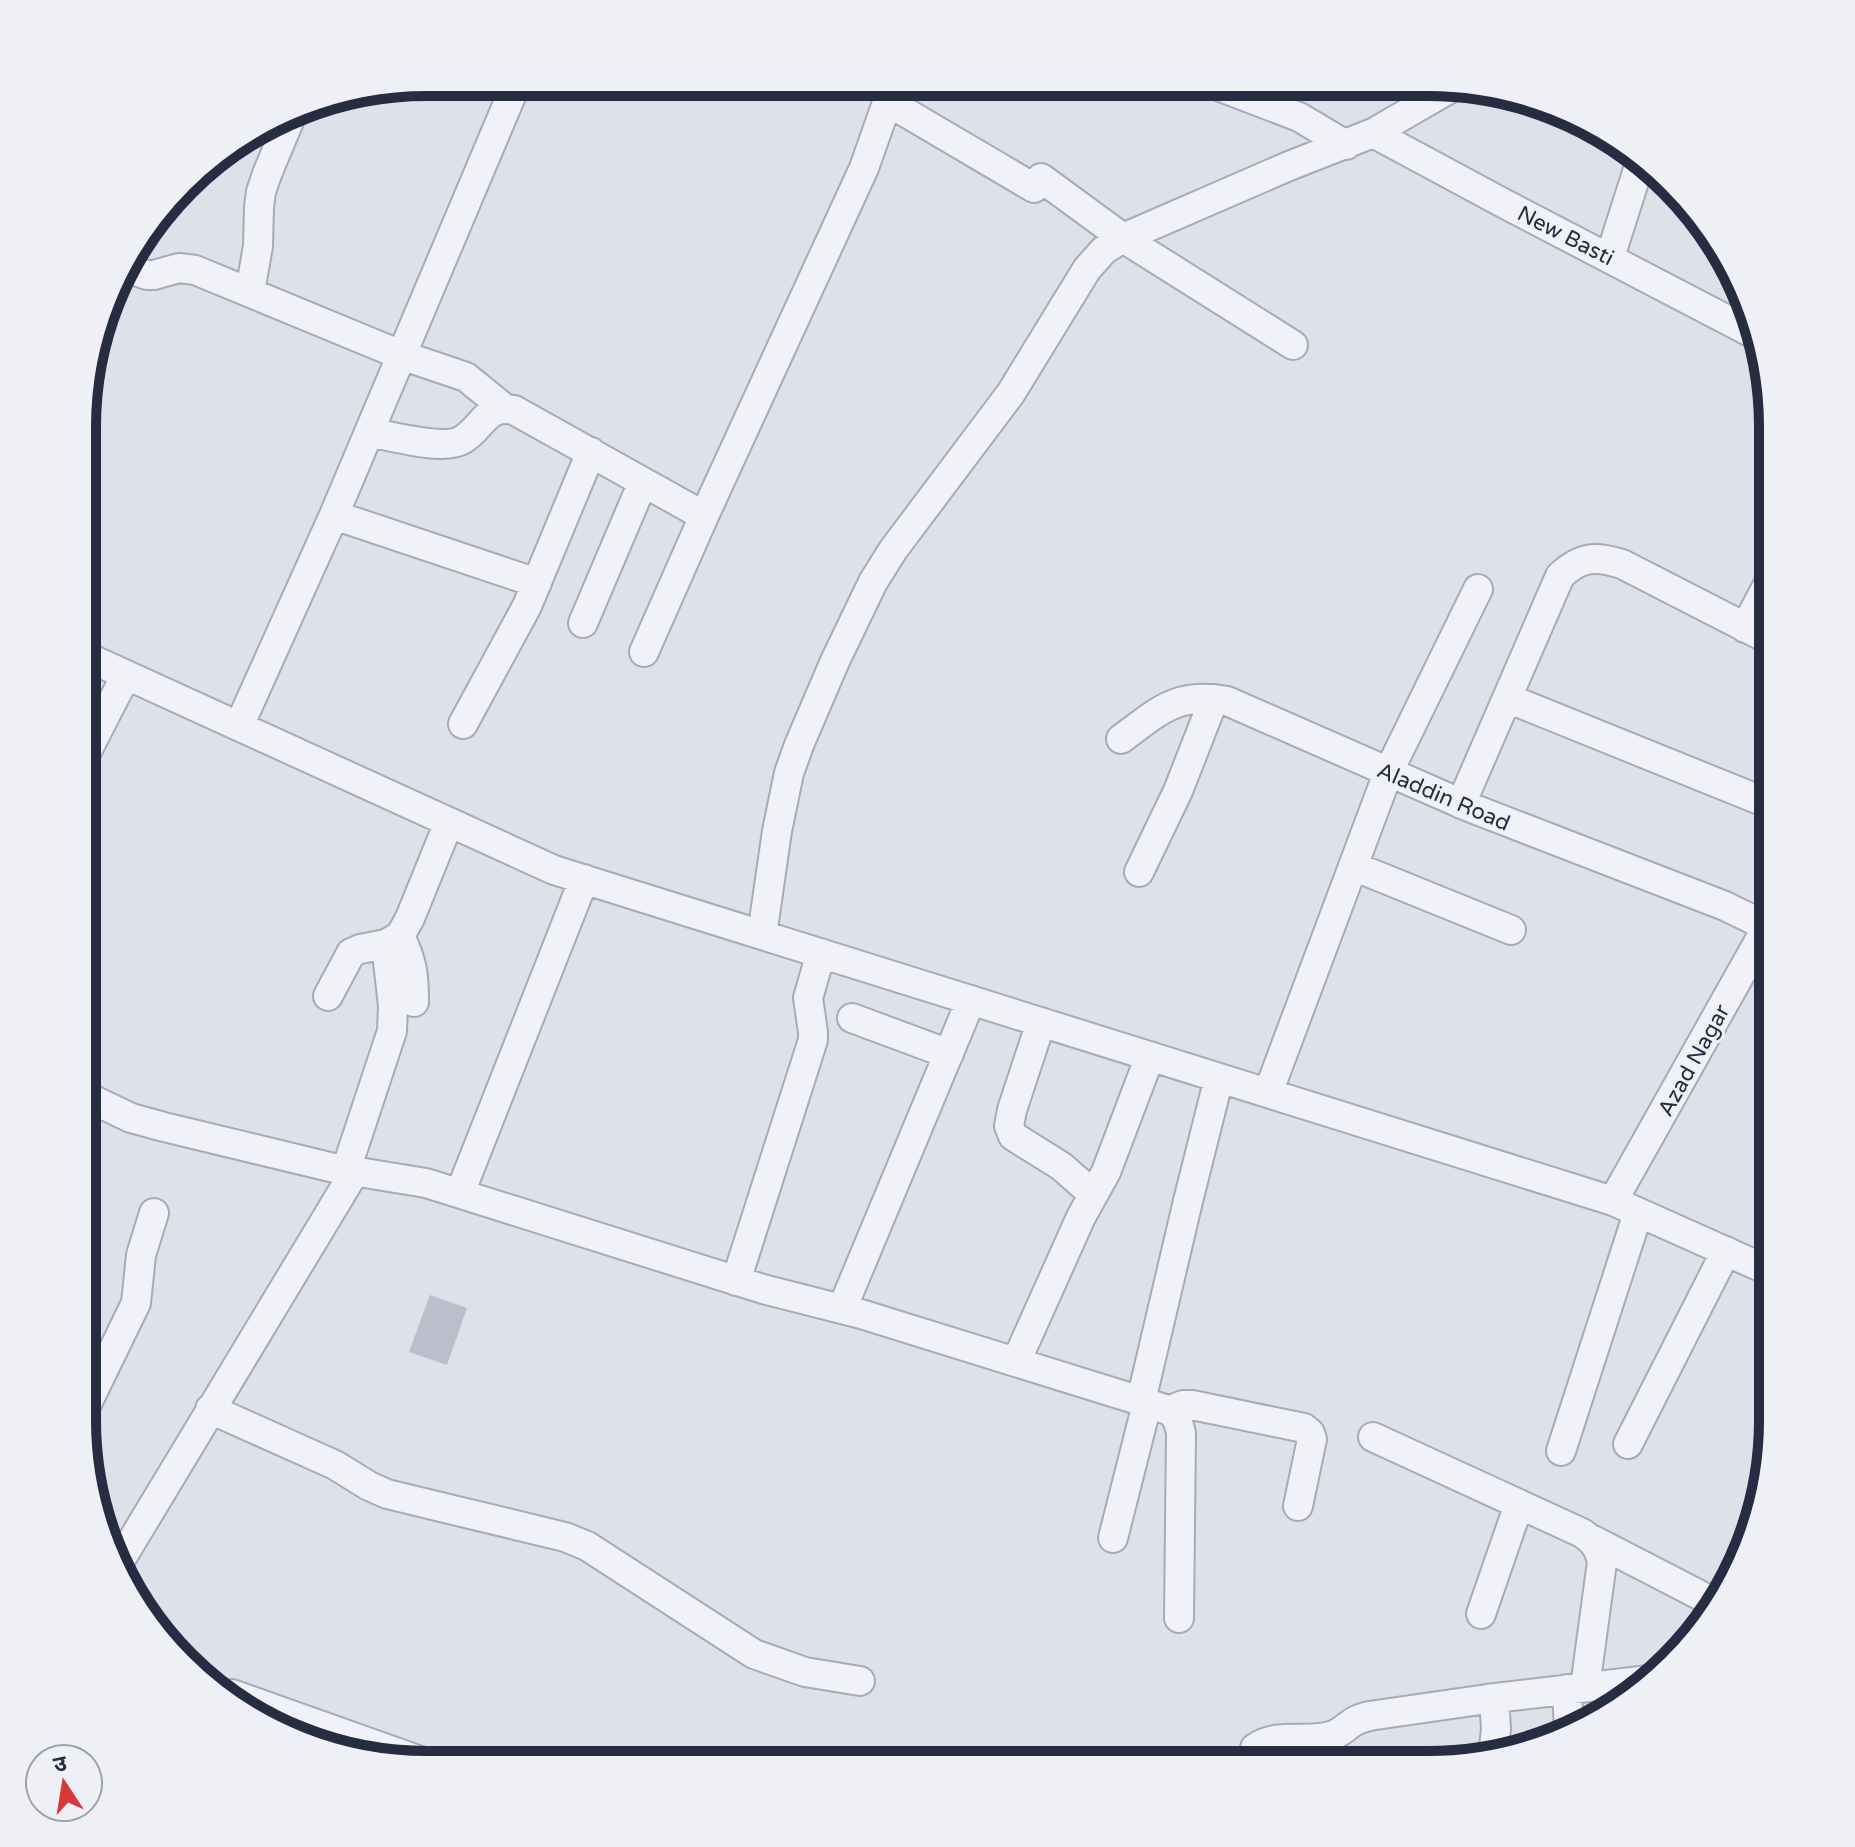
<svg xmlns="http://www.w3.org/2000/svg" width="1855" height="1847" viewBox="0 0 1855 1847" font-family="'Varela Round','Noto Sans Devanagari',sans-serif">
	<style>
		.building { fill: #bbbfcc }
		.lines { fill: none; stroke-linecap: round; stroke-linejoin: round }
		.minor-casing { stroke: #a7abb7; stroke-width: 32 }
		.minor { stroke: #f1f2f7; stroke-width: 28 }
		.labels { text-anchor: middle; stroke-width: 6; stroke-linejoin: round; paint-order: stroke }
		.street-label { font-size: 22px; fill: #262c41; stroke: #eef0f6 }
		.rim { fill: none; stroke: #262c41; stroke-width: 10 }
	</style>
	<rect width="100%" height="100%" fill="#dee1e9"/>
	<path class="building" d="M430 1295 467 1308 447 1365 409 1352Z"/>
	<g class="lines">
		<g class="minor-casing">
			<path id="minor" d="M1213 84 1299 117 1346 145
				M888 102 1034 188
				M1373 133 1503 203 1758 336
				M1041 178 1123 238 1293 345
				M1610 257 1640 163
				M124 267 147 275H154L179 268 195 270 401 355 466 377 504 408
				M250 292 258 246 259 207 261 192 267 174 292 114
				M369 432C391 436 443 451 462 440 483 428 485 404 514 410L704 516
				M334 515 537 583
				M583 623 643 482
				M1745 628 1772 577
				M644 652 704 516 864 168 894 83
				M87 657 554 870 1613 1201 1772 1272
				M1507 698 1772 805
				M463 724 527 606 591 452
				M239 726 334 515 517 82
				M1121 739C1159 711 1176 692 1227 701L1469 807 1725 906 1772 929
				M86 753 126 675
				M1461 804 1560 576C1581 556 1595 556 1622 564L1772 641
				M1353 866 1511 930
				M1139 872 1178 791 1214 699
				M762 935 777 831 789 773 799 745 835 661 873 582 893 550 1011 393 1087 269 1104 250 1123 238 1289 166 1373 133 1456 85
				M400 936C412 961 414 973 414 1002
				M328 996 351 953 360 949 386 944 400 936 410 918 449 822
				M852 1018 949 1054
				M1041 1022 1012 1110 1009 1126 1013 1136 1061 1166 1093 1194
				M1268 1093 1388 773 1478 589
				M85 1096 131 1118 164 1127 334 1168 426 1183 763 1289 861 1314 1141 1401C1164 1411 1175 1404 1181 1433L1179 1618
				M346 1170 392 1031 393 1006 386 944
				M460 1193 584 879
				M1613 1201 1772 918
				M736 1281 813 1040V1032L808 998 821 953
				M842 1309 971 1000
				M1016 1362 1081 1217 1106 1172 1150 1056
				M1141 1401 1188 1201 1219 1078
				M210 1409 335 1465 369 1486 387 1494 565 1537 587 1546 754 1654 805 1672 860 1681
				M1171 1410 1183 1405H1192L1304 1428 1310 1433 1312 1439 1298 1506
				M83 1412 136 1303 141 1255 154 1213
				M1373 1437 1582 1533C1594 1541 1599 1548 1602 1562L1585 1687
				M1628 1444 1726 1251
				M1561 1451 1638 1213
				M1113 1538 1147 1404
				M1593 1540 1713 1602
				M118 1564 355 1171
				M1481 1614 1519 1504
				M1567 1689 1569 1731
				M232 1694 429 1764
				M1493 1756 1496 1729 1494 1698
				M1254 1762 1255 1748C1277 1732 1306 1743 1330 1736 1340 1734 1344 1728 1352 1723 1357 1719 1363 1718 1369 1716L1487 1699 1649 1680"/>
		</g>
		<use href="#minor" class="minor"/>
	</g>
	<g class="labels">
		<g class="street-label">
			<text transform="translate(1566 235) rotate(27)" y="8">New Basti</text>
			<text transform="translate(1444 796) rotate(23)" y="8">Aladdin Road</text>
			<text transform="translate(1693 1060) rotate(-61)" y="8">Azad Nagar</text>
		</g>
	</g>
	<path d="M0 0H1855V1847H0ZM427 96H1428A331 331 0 0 1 1759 427V1420A331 331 0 0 1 1428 1751H427A331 331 0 0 1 96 1420V427A331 331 0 0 1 427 96Z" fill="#eef0f6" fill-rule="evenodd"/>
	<path class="rim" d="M427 96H1428A331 331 0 0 1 1759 427V1420A331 331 0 0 1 1428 1751H427A331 331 0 0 1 96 1420V427A331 331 0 0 1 427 96Z"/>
	<g transform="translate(64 1783) rotate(348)"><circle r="38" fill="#eef0f6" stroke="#9ea2ae" stroke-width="2"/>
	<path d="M0-6L14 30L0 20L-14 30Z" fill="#d9383a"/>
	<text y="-12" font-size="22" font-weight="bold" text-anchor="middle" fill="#262c41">उ</text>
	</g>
</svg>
